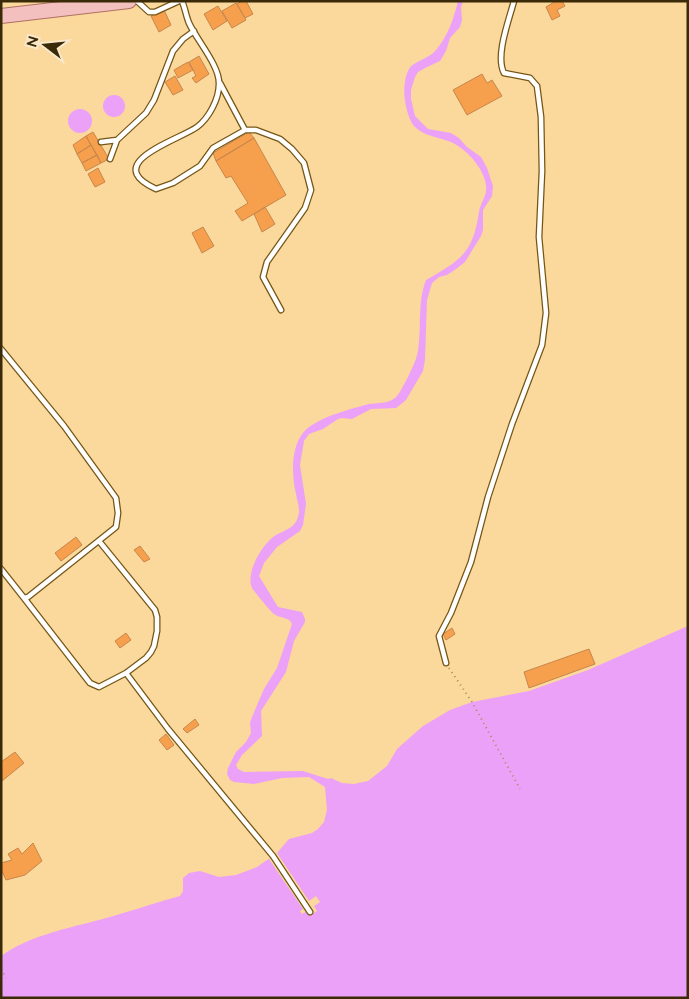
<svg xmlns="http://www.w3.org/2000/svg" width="689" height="999" viewBox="0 0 689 999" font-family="Raleway,sans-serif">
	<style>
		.water { fill: #eba1f8 }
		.pier { fill: #fbd89b }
		.building { fill: #f69f4c; stroke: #c7874d }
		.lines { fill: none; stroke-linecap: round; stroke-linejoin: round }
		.service-casing { stroke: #745617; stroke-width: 7 }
		.primary-casing { stroke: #af7063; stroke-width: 16 }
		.path { stroke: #a88d5b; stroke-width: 2; stroke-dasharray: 1 4; stroke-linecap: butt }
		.service { stroke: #fff; stroke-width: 4.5 }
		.primary { stroke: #f4c0bf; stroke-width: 14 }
	</style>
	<rect width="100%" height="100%" fill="#fbd89b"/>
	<path class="water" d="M458 1H463L461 7 462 20 460 27 450 38 446 51 440 61 425 68 418 72 415 77 411 90V99L415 116 428 129 451 133 459 138 467 147 481 157 487 168 493 186 492 196 483 210V230L481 236 465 262 456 269 447 275 439 277 432 283 427 300 425 360 423 371 406 400 396 408 371 409 352 419 342 418 338 419 323 429 309 434 304 441 300 465 306 504 303 525 300 531 277 547 264 563 259 576 278 607 302 612 305 619V622L294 641 286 672 261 711 262 736 242 755 236 765 238 769 244 772 303 771 328 779 331 778 342 783 354 784 368 781 387 766 397 749 423 726 450 710 472 702 529 691 588 670 688 626V998H1V956C30 936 61 930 95 921 123 914 151 904 180 896L183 891V878L189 873 200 871 219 877 236 875 257 867 277 853 289 839 312 833 318 829 324 822 327 810 325 787 309 777 282 778 254 784 234 782 230 780 227 774 228 768 236 752 246 742 251 733 250 723 252 717 264 689 277 668 292 624C289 616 280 619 274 614 271 612 253 590 252 588 245 572 263 543 276 535 285 530 295 528 298 517 301 509 297 502 296 494 291 473 290 438 312 425 328 415 347 410 365 405 376 402 389 405 397 396 401 391 404 384 407 379 411 370 416 362 418 351 422 327 417 303 426 280 461 260 473 253 479 212 480 204 486 197 486 190 488 173 468 150 453 143 441 137 425 137 415 127 411 124 407 112 406 106 403 95 403 70 414 64 422 59 430 57 436 50 448 36 454 18 458 1Z
		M103 106a11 11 0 1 1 22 0a11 11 0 1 1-22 0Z
		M68 121a12 12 0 1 1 24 0a12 12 0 1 1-24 0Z"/>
	<path class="pier" d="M277 853 309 901 316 896 320 902 314 906 317 911 310 916 307 911 302 914 300 911 303 909 269 859Z"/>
	<path class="building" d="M242 1H246L253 14 245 18 237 4Z
		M556 1H562L565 6 557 10 560 16 552 20 546 7Z
		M236 3 246 20 232 28 222 11Z
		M218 6 227 21 213 30 204 14Z
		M164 10 171 25 159 32 151 16Z
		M199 56 209 74 196 83 192 78 196 76 189 62Z
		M188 62 193 70 178 78 174 70Z
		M482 74 487 83 492 80 502 96 467 115 453 90Z
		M175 76 183 90 173 95 165 82Z
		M93 132 109 159 101 163 86 136Z
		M249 132 254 138 216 161 213 153Z
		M86 136 91 145 77 154 73 145Z
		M254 138 286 195 242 221 235 211 248 203 231 176 226 178 216 161Z
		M91 145 97 155 82 163 77 154Z
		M97 155 101 163 86 171 82 163Z
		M98 168 105 182 95 187 88 174Z
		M265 207 275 224 262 232 254 214Z
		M203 227 214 246 202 253 192 233Z
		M76 537 82 545 61 561 55 553Z
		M140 546 150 559 144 562 134 550Z
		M452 628 455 634 446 640 443 634Z
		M126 633 131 640 120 648 115 641Z
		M589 649 595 664 529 688 524 672Z
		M195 719 199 725 187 733 183 729Z
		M166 734 174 745 167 750 159 740Z
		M15 752 24 763 2 781 1 762Z
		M33 843 42 861 25 875 6 880 1 869V863L12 860 8 854 18 848 22 854Z"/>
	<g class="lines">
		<g class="service-casing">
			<path id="service" d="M137 1 149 12H155L179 1
				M182 1C185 8 186 16 189 23 196 39 220 66 219 84 219 99 209 118 197 127 179 140 99 163 156 189L173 183 200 166 213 148 245 130H256L280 139 292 149 304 163 311 190 305 208 267 262 263 277 281 310
				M220 83 245 130
				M101 142 117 140 146 113 154 100 173 51 183 39 194 31
				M110 159 117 140
				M1 349 64 426 116 498 118 513 116 527 28 597 24 598 1 569
				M24 598 90 683 99 687 126 673 146 658 151 652 154 646 157 631V617L155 610 99 541
				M446 663 439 636 451 613 471 562 488 497 512 424 542 345 546 313 539 237 542 171 541 117 537 86 530 78 504 73C495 56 509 20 514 1
				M126 673 168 729 273 856 310 912"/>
		</g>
		<g class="primary-casing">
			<path id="primary" d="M1 16 129 1"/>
		</g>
		<path class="path" d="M449 668 472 702 520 789
			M1 969 6 978"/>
		<use href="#service" class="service"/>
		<use href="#primary" class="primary"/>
	</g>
	<rect width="689" height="999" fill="none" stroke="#3b2a08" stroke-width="5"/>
	<g transform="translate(45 45) rotate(286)" stroke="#f9e8cb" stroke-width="4" paint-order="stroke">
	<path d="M0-4L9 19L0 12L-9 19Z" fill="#3b2a08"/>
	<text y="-8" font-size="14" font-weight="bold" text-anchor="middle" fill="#3b2a08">N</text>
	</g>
</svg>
